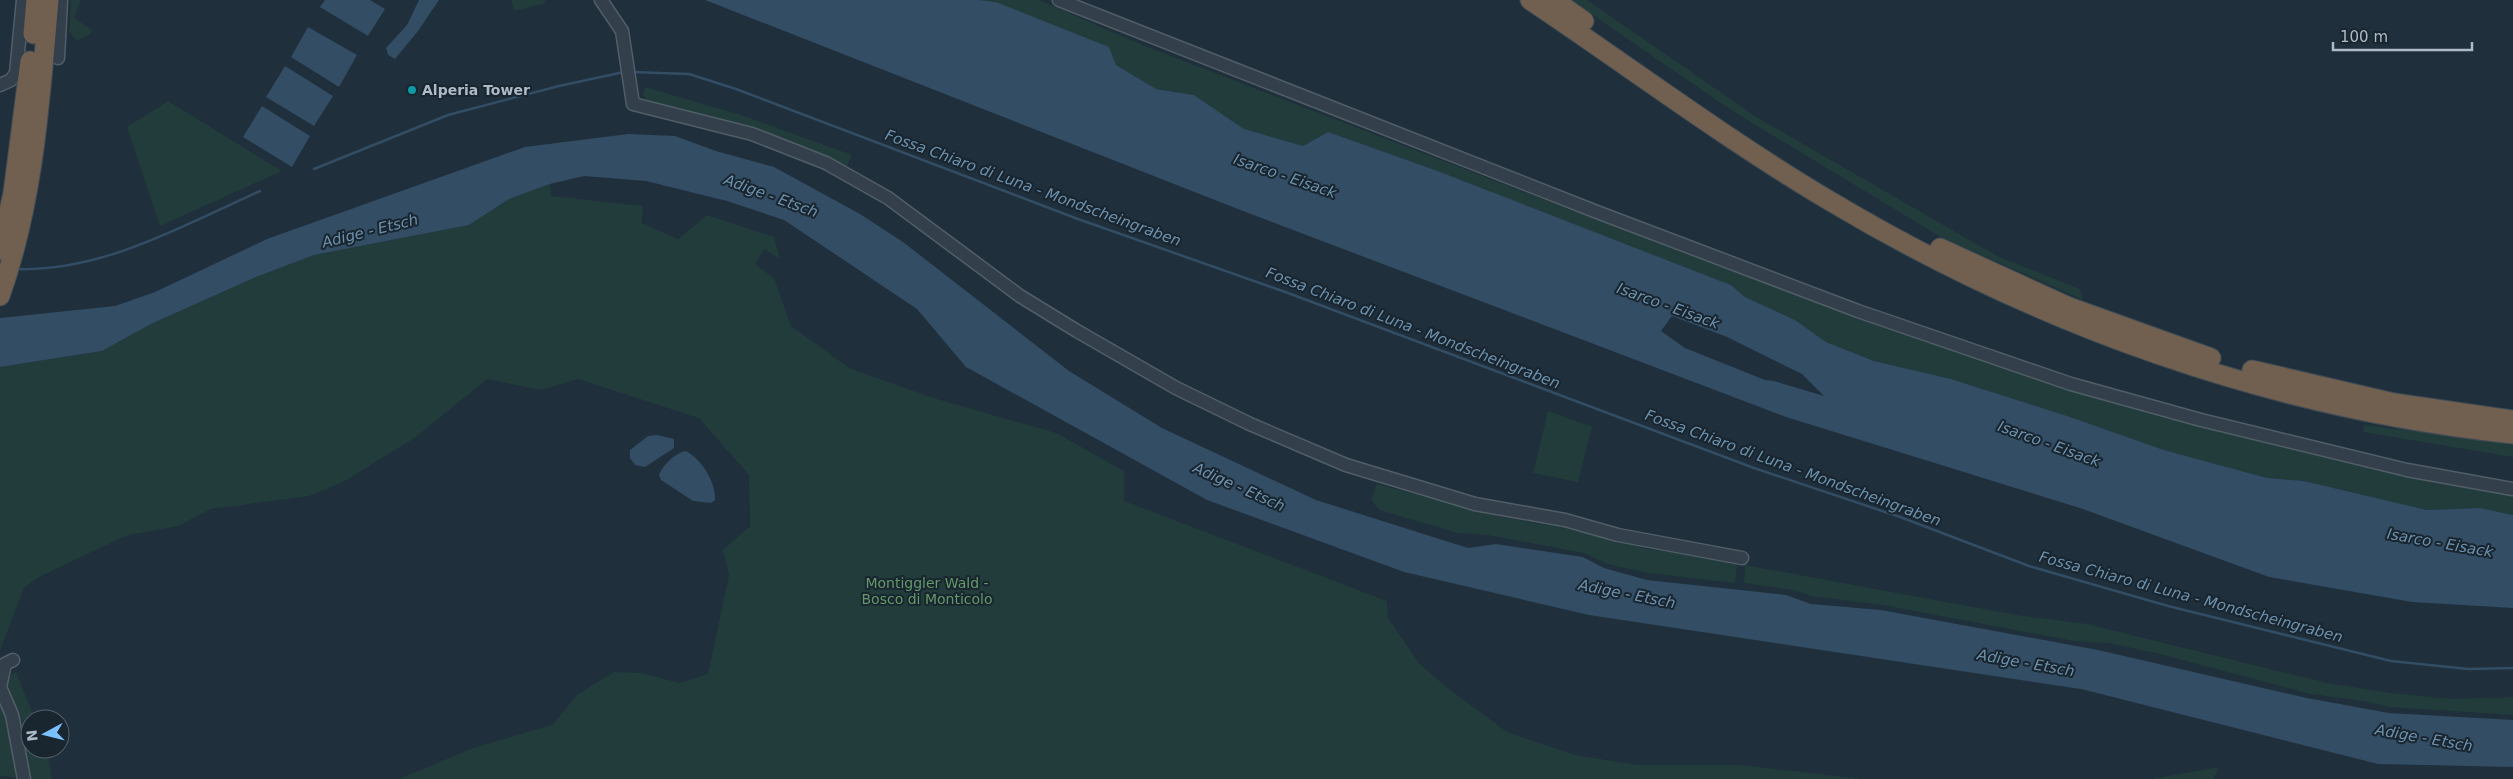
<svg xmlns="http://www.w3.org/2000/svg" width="2513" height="779" viewBox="0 0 2513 779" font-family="'DejaVu Sans',sans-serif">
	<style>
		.green { fill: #213c3b }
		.water { fill: #324d64; fill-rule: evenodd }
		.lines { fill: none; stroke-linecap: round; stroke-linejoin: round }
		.stream { stroke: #324d64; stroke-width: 2.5 }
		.minor-casing { stroke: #515e68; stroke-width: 15 }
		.highway-casing { stroke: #3e4b55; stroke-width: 21 }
		.minor { stroke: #33404b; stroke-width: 12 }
		.highway { stroke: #716050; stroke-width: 19 }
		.culture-dot { fill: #0f9aa8; stroke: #19252f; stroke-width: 2 }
		.labels { text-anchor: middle; stroke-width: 4; stroke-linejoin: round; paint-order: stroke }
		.poi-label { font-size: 14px; font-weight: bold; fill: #aebbc7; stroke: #19252f; text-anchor: start }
		.park-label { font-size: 14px; fill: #639a69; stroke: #19252f }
		.water-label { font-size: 15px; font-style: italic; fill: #6c91ad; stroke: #19252f }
	</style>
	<rect width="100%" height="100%" fill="#1f2f3b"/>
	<path class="green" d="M71 0H81L74 18 92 30 91 33 77 41 69 31Z
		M511 0H546L543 4 514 11Z
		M979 0H1039L1145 46 1555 204 1717 265 2030 374 2513 494V515L2480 508 2427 510 2304 481 2267 478 2164 450 2070 417 1951 379 1874 361 1826 342 1795 320 1745 297 1731 285 1435 170 1328 132 1303 146 1244 129 1194 95 1156 89 1116 65 996 2Z
		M1571 0H1587L1758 118 1999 257 2080 289 2083 300 1939 236 1731 110Z
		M645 87 741 115 852 155 847 167 751 128 647 102 643 94Z
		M168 101 282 171 160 226 127 127Z
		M550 184 551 196 643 206 642 223 678 239 707 215 774 237 780 259 764 249 755 264 774 278 791 326 849 368 930 397 1056 433 1124 471V501L1387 601 1388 618 1419 663 1445 686 1507 732 1575 755 1637 765H1741L1862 779H399L473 748 552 725 577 695 614 672 641 673 680 683 708 674 729 575 723 550 750 526 749 475 699 418 578 379 541 390 487 379 416 437 343 482 309 496 211 509 178 526 125 536 39 577 24 588 0 650V367L102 351 151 324 256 277 314 255 469 225 509 199Z
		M1548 411 1592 427 1578 482 1533 473Z
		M2364 425 2513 443V457L2363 432Z
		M1377 484 1502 517 1564 528 1647 549 1706 556 1737 565 1735 583 1649 573 1607 564 1584 553 1487 535 1458 533 1379 510 1371 500Z
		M1745 565 2016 615 2087 624 2327 683 2390 693 2452 699 2513 697V715L2390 707 2369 702 2311 694 2156 653 2108 643 2074 641 1883 605 1810 596 1798 591 1744 583Z
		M16 672 35 719H30V749H47L52 779H27L12 702 6 685 10 675Z
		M0 699 7 719 19 778 0 776Z
		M2219 767 2214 779H2152Z"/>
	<path class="water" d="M325 0H370L385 9 368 36 320 7Z
		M419 0H439L418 31 395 59 388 55 386 48 407 25Z
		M705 0H979L996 2 1109 47 1116 65 1156 89 1194 95 1244 129 1303 146 1328 132 1435 170 1731 285 1745 297 1795 320 1826 342 1874 361 1951 379 2070 417 2164 450 2267 478 2304 481 2427 510 2480 508 2513 515V608L2412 602 2269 577 2080 508 1786 417 1243 211ZM1672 316 1727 337 1802 374 1824 396 1774 381 1765 380 1685 348 1661 331Z
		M308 27 357 55 339 87 291 57Z
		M285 66 333 96 314 126 266 97Z
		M262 106 310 136 292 167 243 137Z
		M628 134 675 136 716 151 774 167 860 214 903 242 1069 371 1162 428 1316 500 1468 548 1496 544 1583 557 1604 568 1647 580 1786 595 1811 604 1881 610 2098 650 2307 698 2389 713 2513 720V767L2378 764 2081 689 1589 615 1404 572 1207 500 966 367 917 309 784 220 727 201 646 181 584 176 550 184 509 199 469 225 314 255 256 277 151 324 102 351 0 367V318L115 306 155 292 267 239 525 147Z
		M657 435 674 439V448L645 467 635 465 630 458V450L648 436Z
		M686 451C702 460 716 482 715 500L711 503 693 501 661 480 659 475C663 465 675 453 686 451Z"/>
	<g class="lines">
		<path class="stream" d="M632 72 689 74 736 89 1078 219 1288 293 1754 468 1900 517 2029 566 2168 606 2391 661 2468 669 2513 668
			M314 169 448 115 559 86 624 72
			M16 269C103 272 184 225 260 191"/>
		<g class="minor-casing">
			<path id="minor" d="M601 0 622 31 633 104 752 134 826 163 888 198 1020 296 1077 331 1176 388 1250 424 1346 465 1475 504 1565 520 1618 535 1742 558
				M1059 0 1597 212 1858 311 2071 384 2201 420 2407 470 2513 489
				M58 58 61 0
				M0 85 11 80 16 73 23 0
				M13 660 5 664 0 687 12 715 24 779"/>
		</g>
		<g class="highway-casing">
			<path id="highway" d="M1530 0C1630 67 1727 140 1830 201 2038 325 2271 409 2513 434
				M1554 0 1584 21
				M33 34 36 0
				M1940 248 2069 307 2211 358
				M0 250 13 193 30 61
				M0 296C34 201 40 100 49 0
				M2252 370 2394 403 2513 420"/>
		</g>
		<use href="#minor" class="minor"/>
		<use href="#highway" class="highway"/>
	</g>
	<circle class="culture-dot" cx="412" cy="90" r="5"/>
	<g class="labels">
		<g class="poi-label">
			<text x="422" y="95">Alperia Tower</text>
		</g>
		<g class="park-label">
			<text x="927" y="588">Montiggler Wald -<tspan x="927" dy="16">Bosco di Monticolo</tspan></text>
		</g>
		<g class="water-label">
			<text transform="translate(1285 176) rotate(19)" y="5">Isarco - Eisack</text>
			<text transform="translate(1033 188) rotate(20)" y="5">Fossa Chiaro di Luna - Mondscheingraben</text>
			<text transform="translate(771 196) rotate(20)" y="5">Adige - Etsch</text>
			<text transform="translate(370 231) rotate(-14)" y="5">Adige - Etsch</text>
			<text transform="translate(1668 306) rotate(20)" y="5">Isarco - Eisack</text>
			<text transform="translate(1413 328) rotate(21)" y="5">Fossa Chiaro di Luna - Mondscheingraben</text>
			<text transform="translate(2049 444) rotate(20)" y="5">Isarco - Eisack</text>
			<text transform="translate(1793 468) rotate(20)" y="5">Fossa Chiaro di Luna - Mondscheingraben</text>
			<text transform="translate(1239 487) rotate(24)" y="5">Adige - Etsch</text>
			<text transform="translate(2440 543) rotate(10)" y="5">Isarco - Eisack</text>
			<text transform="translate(1627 594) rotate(11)" y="5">Adige - Etsch</text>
			<text transform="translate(2191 597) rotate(15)" y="5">Fossa Chiaro di Luna - Mondscheingraben</text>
			<text transform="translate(2026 663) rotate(10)" y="5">Adige - Etsch</text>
			<text transform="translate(2424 738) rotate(10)" y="5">Adige - Etsch</text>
		</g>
	</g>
	<g transform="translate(45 734) rotate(263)"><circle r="24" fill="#19252f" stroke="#55616c"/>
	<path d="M0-4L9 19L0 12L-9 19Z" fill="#7bc0ff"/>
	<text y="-8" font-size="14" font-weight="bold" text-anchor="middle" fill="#aebbc7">N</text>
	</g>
	<path d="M2333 42v8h139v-8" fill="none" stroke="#aebbc7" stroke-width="2.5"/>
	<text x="2340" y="42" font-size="15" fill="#aebbc7" stroke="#19252f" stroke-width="4" paint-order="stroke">100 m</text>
</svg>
